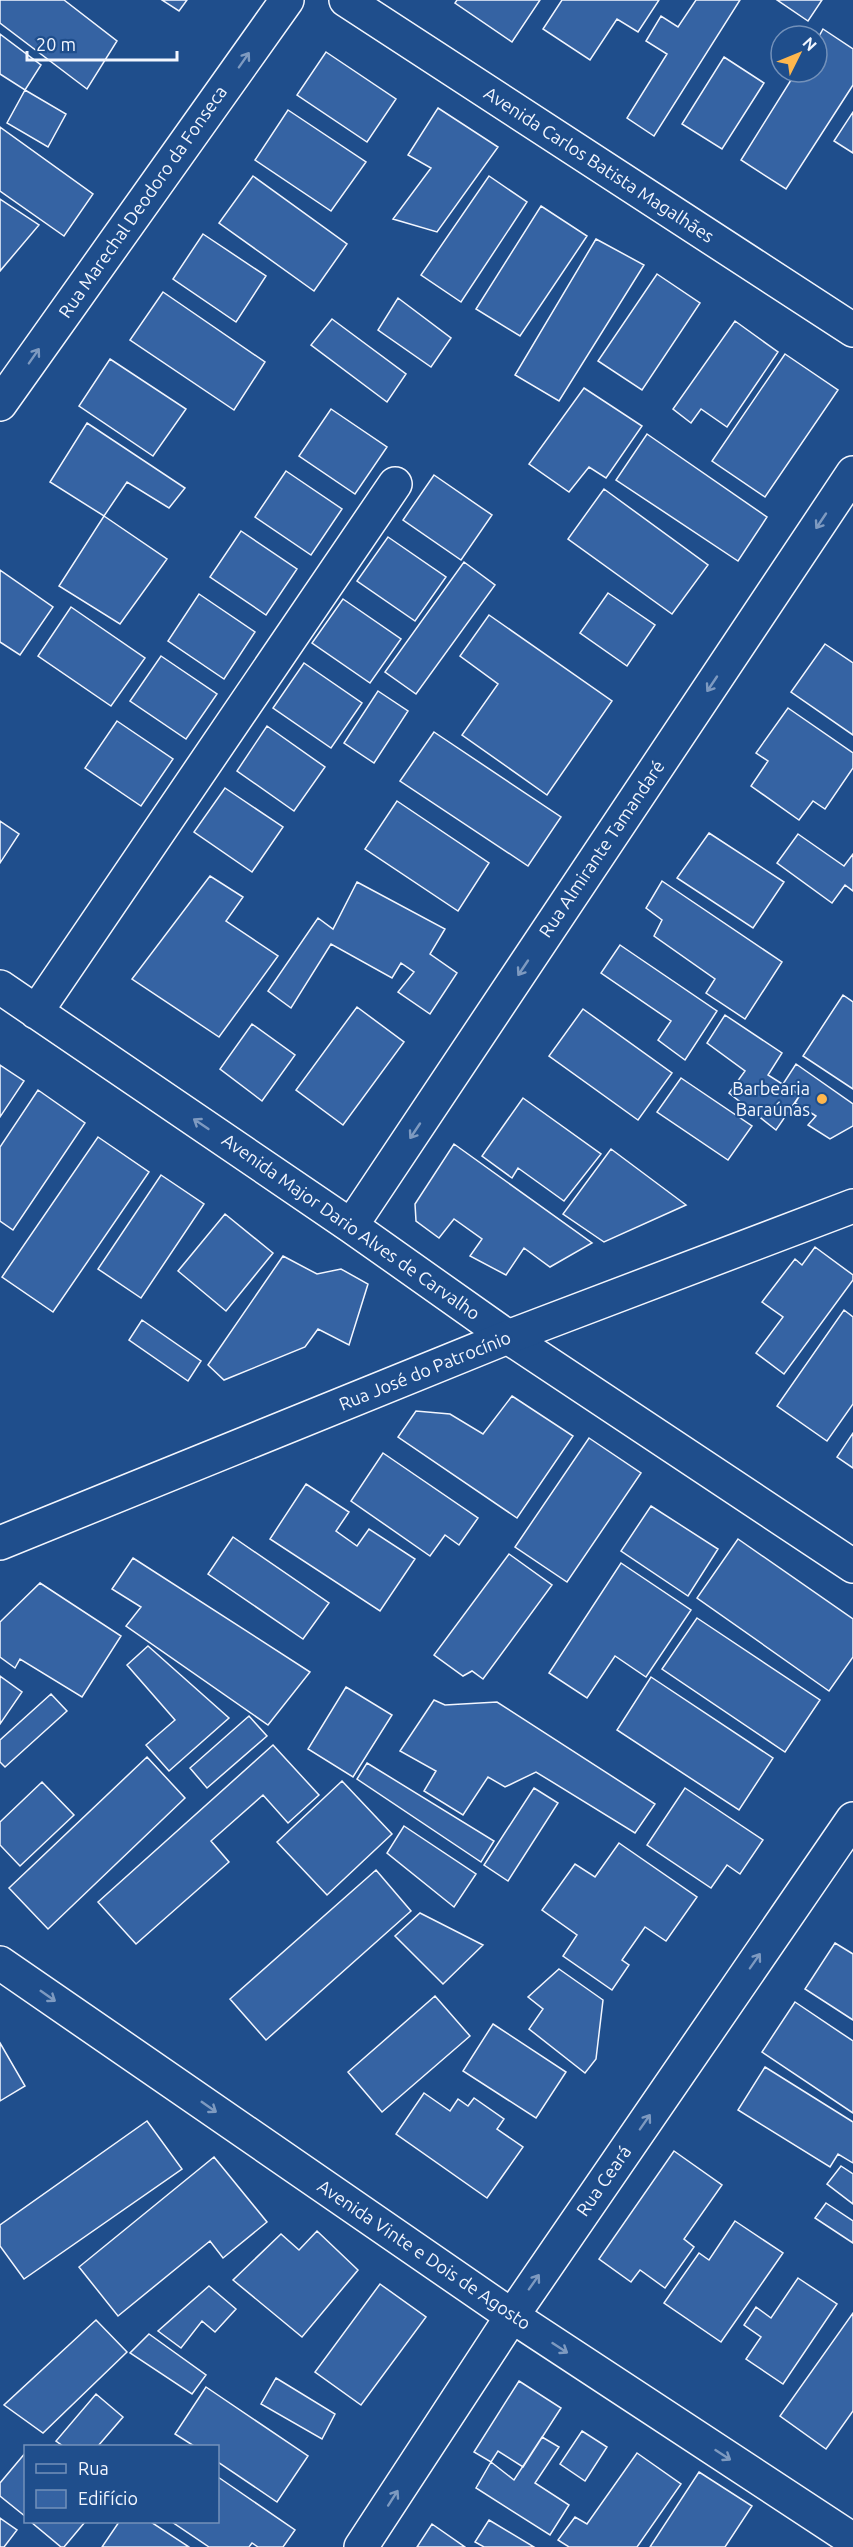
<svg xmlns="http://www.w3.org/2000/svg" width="853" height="2547" viewBox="0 0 853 2547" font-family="Ubuntu,sans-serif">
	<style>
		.building { fill: #3563a3; stroke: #f2f6ff; stroke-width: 1.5 }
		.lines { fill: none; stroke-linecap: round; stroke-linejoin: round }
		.minor-casing { stroke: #f2f6ff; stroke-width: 36 }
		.tertiary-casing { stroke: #f2f6ff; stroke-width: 36 }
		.minor { stroke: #1f4e8c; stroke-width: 33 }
		.tertiary { stroke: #1f4e8c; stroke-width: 33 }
		.oneway { stroke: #7e9ac0 }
		.poi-dot { fill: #ffb74d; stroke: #1f4e8c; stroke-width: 2 }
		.labels { text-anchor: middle; stroke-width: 4.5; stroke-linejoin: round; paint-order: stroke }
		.street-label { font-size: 18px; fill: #f2f6ff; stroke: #1f4e8c }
		.poi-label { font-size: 18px; fill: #f2f6ff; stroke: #1f4e8c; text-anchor: end }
	</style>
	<rect width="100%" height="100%" fill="#1f4e8c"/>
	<path class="building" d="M0 0H64L117 41 87 89 0 23Z
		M162 0H187L179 11Z
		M457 0H540L512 42 455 3Z
		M562 0H659L638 32 617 19 590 60 543 29Z
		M696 0H740L654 136 627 118 667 54 646 41 661 16 678 27Z
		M777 0H822L808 21Z
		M823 29 853 49V85L786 189 741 160 796 72H817V40Z
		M0 34 41 65 25 90 0 74Z
		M326 52 396 99 367 142 297 95Z
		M724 57 764 83 722 149 682 124Z
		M25 90 66 114 48 147 7 123Z
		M438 108 498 147 437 232 393 219 431 168 408 155Z
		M288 110 366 162 331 211 255 160Z
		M853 112V153L834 141Z
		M0 127 93 194 64 236 0 191Z
		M253 176 347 244 314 291 219 223Z
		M489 176 527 202 461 302 421 275Z
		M0 199 39 225 0 271Z
		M541 206 587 236 520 336 476 309Z
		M203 234 266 276 236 322 173 279Z
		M596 239 644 265 559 401 515 375Z
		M657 274 700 303 642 390 598 361Z
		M163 292 265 362 234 410 130 340Z
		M398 298 451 338 431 367 378 330Z
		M332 319 406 374 387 402 311 345Z
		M735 321 778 352 727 427 701 409 691 423 673 409Z
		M785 354 838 390 765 497 712 461Z
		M110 359 186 409 153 456 79 406Z
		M584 388 642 426 606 478 589 467 569 492 529 464Z
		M331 409 387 447 355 494 299 456Z
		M87 423 185 488 169 508 127 482 104 516 50 482Z
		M647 434 767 517 738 561 616 480Z
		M286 471 342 509 311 555 255 517Z
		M434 475 492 515 461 560 403 520Z
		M604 489 708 565 672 614 568 539Z
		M104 516 167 559 120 624 59 586Z
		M241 531 297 569 266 615 210 577Z
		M388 537 446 577 415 621 357 581Z
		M464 562 495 585 416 694 385 672Z
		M0 570 53 607 20 655 0 642Z
		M608 593 655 625 627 666 580 633Z
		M199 594 255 632 224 679 168 641Z
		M343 599 401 639 370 683 312 643Z
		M71 607 145 658 111 706 38 656Z
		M489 615 612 701 547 795 462 735 498 684 460 656Z
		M825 644 853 663V735L791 692Z
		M161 656 217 694 186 739 130 701Z
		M304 663 362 703 331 748 273 708Z
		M378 691 408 711 374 763 344 743Z
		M788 708 853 753V768L825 809 813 801 799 820 751 786 768 761 756 753Z
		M117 721 173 759 141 806 85 768Z
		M267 726 325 767 294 811 237 771Z
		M434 732 561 817 528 866 400 781Z
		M225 788 283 827 252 872 194 832Z
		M397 801 489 863 458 911 365 849Z
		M0 821 19 834 0 863Z
		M709 833 784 882 753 928 677 878Z
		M798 834 844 866 853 854V891L845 885 832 903 777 863Z
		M210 876 243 897 226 921 278 956 219 1037 132 979Z
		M662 881 782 962 745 1019 706 993 715 979 654 936 662 920 646 908Z
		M357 882 445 929 430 954 457 973 430 1014 398 992 414 972 401 963 392 978 331 944 291 1008 268 991 318 918 333 929Z
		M620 945 717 1011 685 1060 658 1040 671 1021 601 973Z
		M843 995 853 1002V1089L803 1056Z
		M357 1007 404 1042 343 1125 296 1090Z
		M583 1009 672 1073 638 1120 549 1056Z
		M725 1015 782 1053 768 1075 800 1095 776 1130 729 1093 745 1071 707 1043Z
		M252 1024 295 1055 262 1101 220 1069Z
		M796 1064 853 1104V1126L830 1139 808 1125 816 1116 795 1103 800 1095 783 1084Z
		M0 1065 24 1081 0 1117Z
		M681 1078 752 1126 728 1160 657 1112Z
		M38 1090 85 1123 13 1230 0 1221V1147Z
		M523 1098 601 1154 564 1201 518 1168 512 1178 482 1156Z
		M98 1137 149 1172 53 1312 2 1277Z
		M454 1144 592 1243 550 1267 524 1248 506 1275 470 1256 482 1239 454 1219 439 1238 416 1221 415 1204Z
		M611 1149 686 1205 604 1242 563 1214Z
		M161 1175 204 1204 141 1298 98 1269Z
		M225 1214 273 1253 226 1311 178 1271Z
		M815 1247 853 1275V1280L784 1374 756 1353 783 1317 762 1302 795 1259 802 1265Z
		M283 1256 317 1274 341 1269 368 1284 349 1345 318 1329 305 1347 224 1380 208 1365Z
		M844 1310 853 1317V1404L827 1441 777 1406Z
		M142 1320 201 1361 188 1381 129 1340Z
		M512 1396 573 1436 517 1518 398 1437 416 1411 450 1414 483 1434Z
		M853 1433V1468L837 1457Z
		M589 1438 641 1473 567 1582 515 1547Z
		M383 1453 478 1518 459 1545 445 1535 430 1556 351 1501Z
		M306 1484 349 1512 336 1531 357 1546 369 1529 415 1559 380 1611 270 1539Z
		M651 1506 718 1549 688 1596 621 1551Z
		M233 1537 329 1603 303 1639 208 1574Z
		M738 1539 853 1619V1657L829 1691 697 1598Z
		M509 1554 552 1585 483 1679 472 1671 463 1676 434 1655Z
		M133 1558 310 1672 268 1725 126 1626 141 1607 112 1589Z
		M621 1563 691 1610 646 1677 615 1656 587 1698 549 1673Z
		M40 1583 121 1636 82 1697 20 1659 15 1668 0 1657V1622Z
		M697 1618 820 1700 785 1752 662 1669Z
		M148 1646 229 1718 169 1771 146 1745 175 1720 127 1665Z
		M0 1676 22 1692 0 1724Z
		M651 1677 773 1758 739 1810 617 1730Z
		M346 1687 392 1715 353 1777 308 1749Z
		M51 1694 67 1711 5 1767 0 1762V1740Z
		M434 1700 445 1705 497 1702 655 1804 635 1833 536 1772 505 1787 488 1777 463 1815 424 1791 436 1771 400 1751Z
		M249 1716 267 1736 207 1788 190 1768Z
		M273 1745 319 1795 288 1823 263 1795 211 1841 229 1862 136 1944 98 1902Z
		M147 1757 185 1798 48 1929 9 1888Z
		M367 1763 494 1841 481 1862 357 1779Z
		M342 1781 392 1834 327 1895 277 1842Z
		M42 1782 74 1815 20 1866 0 1845V1822Z
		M534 1788 558 1803 508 1881 484 1865Z
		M685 1788 763 1840 740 1874 727 1865 711 1888 647 1845Z
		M404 1826 476 1874 454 1907 387 1853Z
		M619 1843 697 1897 666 1941 645 1927 622 1960 629 1965 612 1990 563 1956 577 1935 542 1910 575 1864 595 1877Z
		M376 1870 411 1911 266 2040 230 1999Z
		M420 1913 483 1945 443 1984 395 1936Z
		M835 1943 853 1954V2020L805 1989Z
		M559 1969 603 2000 596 2059 585 2073 529 2029 543 2009 528 1997Z
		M435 1996 470 2036 382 2112 348 2072Z
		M795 2002 853 2041V2113L762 2052Z
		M493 2024 566 2072 536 2118 463 2071Z
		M0 2043 25 2086 0 2101Z
		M765 2067 853 2122V2163L838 2154 830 2167 738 2110Z
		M424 2093 450 2111 458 2099 468 2106 474 2098 504 2119 497 2129 523 2147 487 2198 396 2134Z
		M147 2121 182 2169 24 2279 0 2246V2225Z
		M674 2151 722 2185 684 2239 694 2247 665 2288 640 2270 631 2282 599 2259Z
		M214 2157 267 2222 223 2258 210 2241 118 2316 79 2267Z
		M841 2166 853 2174V2204L827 2184Z
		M826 2203 853 2221V2243L815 2218Z
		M735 2221 783 2253 721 2342 664 2303 699 2253 709 2260Z
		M317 2231 358 2270 302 2337 233 2280 281 2234 299 2250Z
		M798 2278 837 2304 783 2384 746 2359 761 2337 744 2325 756 2307 771 2318Z
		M380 2284 426 2317 361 2405 315 2372Z
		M209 2286 236 2309 215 2332 202 2321 181 2348 158 2331Z
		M853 2313V2411L826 2449 780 2416Z
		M96 2320 127 2352 43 2433 4 2405Z
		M149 2334 206 2375 192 2394 130 2353Z
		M276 2378 335 2414 322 2439 261 2404Z
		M519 2381 561 2408 523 2467 498 2451 491 2462 474 2452Z
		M206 2387 308 2456 277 2502 218 2462V2446H194L175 2434Z
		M96 2394 123 2417 98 2446H63L56 2441Z
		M582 2431 607 2447 585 2481 560 2464Z
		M542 2437 559 2447 535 2483 569 2505 550 2535 476 2488 491 2462 514 2480Z
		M26 2452V2517L0 2496V2483Z
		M637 2453 681 2484 637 2547H569L558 2540 575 2517 587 2524Z
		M699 2472 752 2506 725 2547H650Z
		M218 2477 295 2530 283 2547H258L252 2543 249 2547H209L172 2522H218Z
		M0 2518 17 2530 4 2547H0Z
		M489 2520 534 2547H484L475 2542Z
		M31 2522H85L64 2547H61Z
		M119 2522H151L189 2547H102Z
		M432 2524 465 2547H417Z"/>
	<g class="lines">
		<g class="minor-casing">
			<path id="minor" d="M346 0 853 330
				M0 404 287 0
				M0 987 351 1226 508 1337 853 1566
				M36 1012 395 484
				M351 1226 853 473
				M0 1963 512 2316 853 2540
				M361 2547 512 2316 853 1819"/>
		</g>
		<g class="tertiary-casing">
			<path id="tertiary" d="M0 1543 508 1337 853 1206"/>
		</g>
		<use href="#minor" class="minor"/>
		<use href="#tertiary" class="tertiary"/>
	</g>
	<defs><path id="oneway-shaft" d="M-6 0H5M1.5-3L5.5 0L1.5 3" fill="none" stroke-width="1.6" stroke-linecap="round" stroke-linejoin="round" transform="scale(1.5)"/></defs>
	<g class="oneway">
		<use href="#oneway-shaft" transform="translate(244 60) rotate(-55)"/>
		<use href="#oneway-shaft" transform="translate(34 356) rotate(-55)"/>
		<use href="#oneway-shaft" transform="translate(821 521) rotate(124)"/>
		<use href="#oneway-shaft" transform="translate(712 684) rotate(124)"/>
		<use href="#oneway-shaft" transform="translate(523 968) rotate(124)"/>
		<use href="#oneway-shaft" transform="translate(201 1124) rotate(-146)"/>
		<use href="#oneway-shaft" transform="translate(415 1131) rotate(124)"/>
		<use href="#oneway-shaft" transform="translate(755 1961) rotate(-55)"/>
		<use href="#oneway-shaft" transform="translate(48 1996) rotate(35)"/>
		<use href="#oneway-shaft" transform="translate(209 2107) rotate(35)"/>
		<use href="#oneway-shaft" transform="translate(645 2122) rotate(-55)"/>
		<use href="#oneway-shaft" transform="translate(534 2282) rotate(-55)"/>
		<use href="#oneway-shaft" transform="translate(560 2348) rotate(33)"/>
		<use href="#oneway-shaft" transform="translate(723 2455) rotate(33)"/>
		<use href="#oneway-shaft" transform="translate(393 2498) rotate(-57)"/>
	</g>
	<circle class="poi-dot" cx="822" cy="1099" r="6"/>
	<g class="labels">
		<g class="street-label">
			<text transform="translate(599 165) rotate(33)" y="6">Avenida Carlos Batista Magalhães</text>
			<text transform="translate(143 202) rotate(-55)" y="6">Rua Marechal Deodoro da Fonseca</text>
			<text transform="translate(602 849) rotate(-56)" y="6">Rua Almirante Tamandaré</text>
			<text transform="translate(351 1227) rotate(35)" y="6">Avenida Major Dario Alves de Carvalho</text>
			<text transform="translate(425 1371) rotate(-22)" y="6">Rua José do Patrocínio</text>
			<text transform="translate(604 2181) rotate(-55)" y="6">Rua Ceará</text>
			<text transform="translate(424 2255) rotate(34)" y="6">Avenida Vinte e Dois de Agosto</text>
		</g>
		<g class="poi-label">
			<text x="810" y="1095">Barbearia<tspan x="810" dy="21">Baraúnas</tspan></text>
		</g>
	</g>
	<rect x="24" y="2445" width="195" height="78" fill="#1f4e8c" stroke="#7391ba" stroke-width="1.5"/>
	<rect x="36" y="2464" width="30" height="9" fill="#1f4e8c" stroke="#7391ba" stroke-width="1.5"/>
	<text x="78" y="2475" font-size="18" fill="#f2f6ff">Rua</text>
	<rect x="36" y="2490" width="30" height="18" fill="#3563a3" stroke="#7391ba" stroke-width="1.5"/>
	<text x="78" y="2505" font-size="18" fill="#f2f6ff">Edifício</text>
	<g transform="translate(799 54) rotate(47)"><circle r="28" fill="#1f4e8c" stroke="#7391ba" stroke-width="1.5"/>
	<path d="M0-4.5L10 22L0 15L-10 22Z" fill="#ffb74d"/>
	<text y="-9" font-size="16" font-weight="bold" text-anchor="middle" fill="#f2f6ff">N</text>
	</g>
	<path d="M27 51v9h150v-9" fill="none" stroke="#f2f6ff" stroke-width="3"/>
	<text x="36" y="51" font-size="18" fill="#f2f6ff" stroke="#1f4e8c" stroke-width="4.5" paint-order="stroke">20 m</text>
</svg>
